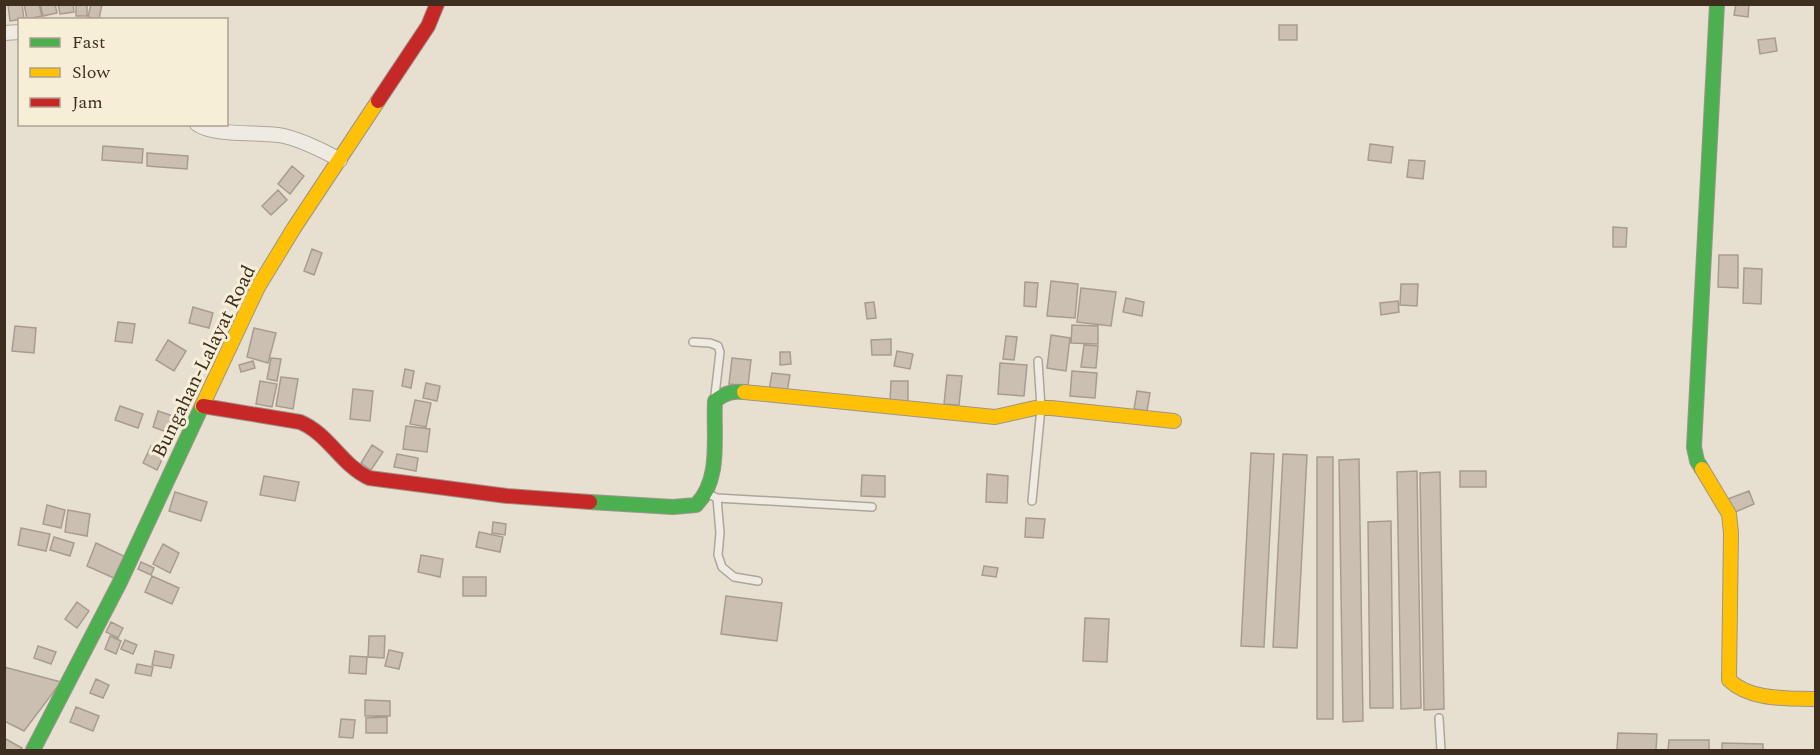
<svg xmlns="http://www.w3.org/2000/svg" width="1820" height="755" viewBox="0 0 1820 755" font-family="Spectral,serif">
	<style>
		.building { fill: #cbbfb2; stroke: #a89c90; stroke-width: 1.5 }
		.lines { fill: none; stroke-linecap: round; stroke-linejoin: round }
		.lane-casing { stroke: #ada599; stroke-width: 10 }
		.street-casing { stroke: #ada599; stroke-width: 16 }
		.fast-casing { stroke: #9c958a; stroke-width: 16 }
		.slow-casing { stroke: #9c958a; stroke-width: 16 }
		.jam-casing { stroke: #9c958a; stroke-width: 16 }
		.lane { stroke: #efebe3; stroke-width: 7 }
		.street { stroke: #efebe3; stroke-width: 14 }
		.fast { stroke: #4caf50; stroke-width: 14 }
		.slow { stroke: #ffc107; stroke-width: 14 }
		.jam { stroke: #c62828; stroke-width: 14 }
		.labels { text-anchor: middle; stroke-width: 6; stroke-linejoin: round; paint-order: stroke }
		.street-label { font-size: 20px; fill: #3d2e20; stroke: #f7eed8 }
	</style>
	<rect width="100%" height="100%" fill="#e7e0d1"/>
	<path class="building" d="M22 4 24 19 10 21 8 5Z
		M24 4H39L42 16 27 19Z
		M40 4H55L57 13 43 16Z
		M58 4H73L74 12 60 14Z
		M76 4H87V16H76Z
		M91 4H102L99 19 88 17Z
		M1736 4H1749L1748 17 1734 15Z
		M1279 25H1297V40H1279Z
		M1775 38 1777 51 1760 54 1758 40Z
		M1370 144 1393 147 1391 163 1368 160Z
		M103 146 143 149 142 163 102 160Z
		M147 153 188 156 187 169 147 166Z
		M1409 160 1425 161 1423 179 1407 177Z
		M292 166 304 176 290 194 278 184Z
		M278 190 287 200 271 215 262 206Z
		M1613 227 1627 228 1626 247H1613Z
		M312 249 322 253 314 275 304 271Z
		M1719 255H1738V288L1718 287Z
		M1744 268 1762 269 1761 304 1743 303Z
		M1051 281 1078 284 1075 318 1047 316Z
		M1025 282 1038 283 1036 307 1024 306Z
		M1401 284H1418L1417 306 1400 305Z
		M1081 288 1116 292 1111 326 1077 322Z
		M1126 298 1144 302 1142 316 1123 312Z
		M1398 301 1399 312 1381 315 1380 303Z
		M874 302 876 318 867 319 865 303Z
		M193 307 213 313 209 328 189 323Z
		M118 322 135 324 132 343 115 341Z
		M1072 325 1098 326V344L1071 343Z
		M15 326 36 328 34 353 12 351Z
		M254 328 276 333 268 363 247 357Z
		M1051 335 1070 338 1066 371 1047 368Z
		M1006 336 1017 337 1014 360 1003 359Z
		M891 339V355H872L871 340Z
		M168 340 186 351 174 371 156 360Z
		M1084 345 1098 346 1096 368 1081 367Z
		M897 351 913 354 910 369 894 366Z
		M780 352H790L791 364 780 365Z
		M271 358 281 359 277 381 267 379Z
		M732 358 751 360 748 386 729 384Z
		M253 361 255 368 241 372 239 365Z
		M1000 363 1027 365 1024 396 998 394Z
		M405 369 414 371 411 388 402 386Z
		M1072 371 1097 373 1095 398 1070 396Z
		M772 373 790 375 787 392 769 390Z
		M947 375 962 376 959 405 944 404Z
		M281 377 298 379 293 409 276 406Z
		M260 381 277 384 272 407 256 404Z
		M891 381H908V401H890Z
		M426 383 440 386 437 401 423 398Z
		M353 389 373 391 370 421 350 419Z
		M1137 391 1150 393 1147 411 1134 409Z
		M415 400 431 403 426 427 410 424Z
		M120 406 143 414 138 428 115 420Z
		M158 411 173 416 167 432 153 427Z
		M406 426 430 429 427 452 403 449Z
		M372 445 383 452 371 470 361 463Z
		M151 446 165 453 157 470 143 463Z
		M1251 453 1274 454 1264 647 1241 646Z
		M397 454 418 458 416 471 394 467Z
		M1283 454 1307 455 1297 648 1273 647Z
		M1317 457H1333V719H1317Z
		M1359 459 1363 721 1343 722 1339 460Z
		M1417 471 1421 708 1401 709 1397 472Z
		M1460 471H1486V487H1460Z
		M1440 472 1444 709 1424 710 1420 473Z
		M987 474 1008 476 1007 503 986 502Z
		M862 475 885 476V497L861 496Z
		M264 476 299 482 295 501 260 495Z
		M1749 491 1754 504 1733 513 1728 499Z
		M175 492 207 502 201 521 169 511Z
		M47 505 65 510 61 528 43 524Z
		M68 510 90 514 87 536 65 532Z
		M1026 518 1045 519 1043 538 1025 537Z
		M1391 521 1393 708H1370L1368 522Z
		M493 522 506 524 505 535 492 533Z
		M21 528 50 534 46 551 18 545Z
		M479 532 503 537 500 552 476 547Z
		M54 537 74 543 70 556 50 550Z
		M96 543 126 557 116 579 87 566Z
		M163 544 179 553 170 573 153 564Z
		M421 555 443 559 440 577 418 572Z
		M141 562 154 568 151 575 138 569Z
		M984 566 998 568 996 577 982 575Z
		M152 576 179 588 172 604 145 592Z
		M463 577H486V596H463Z
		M726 596 782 603 777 641 721 634Z
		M77 602 89 611 77 628 65 619Z
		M1085 618 1109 619 1107 662 1083 661Z
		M111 622 123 628 118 638 106 632Z
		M110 636 121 641 116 654 105 649Z
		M369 636H385L384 658 368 657Z
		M125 640 137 645 133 654 121 649Z
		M38 646 56 652 51 664 34 658Z
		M389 650 403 653 399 669 385 666Z
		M155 651 174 655 171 668 152 665Z
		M350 656 367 657 366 674 349 673Z
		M137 664 153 667 151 676 135 673Z
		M4 667 61 682 24 731 4 721Z
		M96 679 109 685 103 698 90 693Z
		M365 700 390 701V716H365Z
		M76 707 99 716 93 731 70 722Z
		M387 717V733H366V718Z
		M341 719 355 720 353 738 339 737Z
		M1618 733 1657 734 1656 750H1617Z
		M4 738 22 748 20 750H4Z
		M1669 740H1709V750H1668Z
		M1722 743 1763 744V750H1722Z"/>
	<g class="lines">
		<g class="lane-casing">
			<path id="lane" d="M693 342 710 343 718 346 720 352 715 395
				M708 494 717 498 872 507
				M717 498 720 533 718 555 722 567 734 577 758 581
				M1032 501 1041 408 1038 361
				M1439 718 1441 750"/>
		</g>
		<g class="street-casing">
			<path id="street" d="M4 33 20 32
				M197 124C214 137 262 131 284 136 304 141 322 150 340 160"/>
		</g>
		<g class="fast-casing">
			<path id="fast" d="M1702 469 1697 461 1694 447 1717 4
				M590 502 673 507 696 505C722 479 713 435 715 401 725 393 732 391 744 392
				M33 750 120 582 202 406"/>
		</g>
		<g class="slow-casing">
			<path id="slow" d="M744 392 995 417 1035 408H1051L1174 421
				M202 406 258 287 294 228 378 101
				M1702 469 1729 514 1731 533 1729 680C1751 701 1787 698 1816 699"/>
		</g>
		<g class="jam-casing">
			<path id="jam" d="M378 101 428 26 437 4
				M203 406 300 422C329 434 341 465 369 478L507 496 590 502"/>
		</g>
		<use href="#lane" class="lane"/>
		<use href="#street" class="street"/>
		<use href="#fast" class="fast"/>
		<use href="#slow" class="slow"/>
		<use href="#jam" class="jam"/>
	</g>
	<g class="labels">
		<g class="street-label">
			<text transform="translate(203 361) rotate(-64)" y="7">Bungahan-Lalayat Road</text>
		</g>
	</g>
	<rect width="1820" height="755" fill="none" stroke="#3d2e20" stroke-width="12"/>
	<rect x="18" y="18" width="210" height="108" fill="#f7eed8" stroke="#ada18e" stroke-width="1.5"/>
	<rect x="30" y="38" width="30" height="9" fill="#4caf50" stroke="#ada18e" stroke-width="1.5"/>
	<text x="72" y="48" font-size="18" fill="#3d2e20">Fast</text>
	<rect x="30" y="68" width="30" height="9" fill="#ffc107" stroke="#ada18e" stroke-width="1.5"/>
	<text x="72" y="78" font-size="18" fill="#3d2e20">Slow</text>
	<rect x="30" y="98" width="30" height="9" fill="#c62828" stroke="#ada18e" stroke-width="1.5"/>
	<text x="72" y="108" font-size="18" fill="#3d2e20">Jam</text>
</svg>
